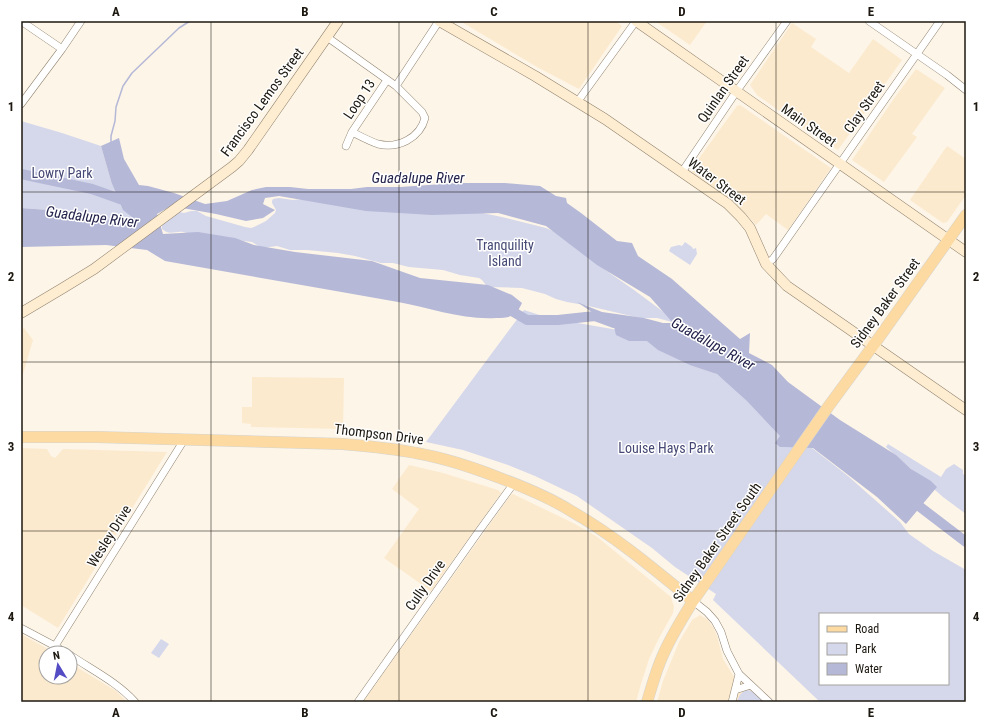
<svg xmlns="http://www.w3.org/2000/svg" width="987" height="723" viewBox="0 0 987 723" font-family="'Roboto Condensed',sans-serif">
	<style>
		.built { fill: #fceace }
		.green { fill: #d5d7eb; fill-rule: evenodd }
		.water { fill: #b5b8d7 }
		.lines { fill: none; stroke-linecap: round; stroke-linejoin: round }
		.stream { stroke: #b5b8d7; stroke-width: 1.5 }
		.river { stroke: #b5b8d7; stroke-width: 10 }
		.street-casing { stroke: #908370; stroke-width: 8 }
		.secondary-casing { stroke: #908370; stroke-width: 11 }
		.primary-casing { stroke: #d6d5d4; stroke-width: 12 }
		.street { stroke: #fff; stroke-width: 7 }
		.secondary { stroke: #feedd0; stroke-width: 10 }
		.primary { stroke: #fcdaa1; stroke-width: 11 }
		.grid { fill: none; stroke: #1c170f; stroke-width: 1; stroke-opacity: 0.55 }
		.labels { text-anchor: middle; stroke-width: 3; stroke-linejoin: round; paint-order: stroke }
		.street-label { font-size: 14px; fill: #1c170f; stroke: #fff }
		.park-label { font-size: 14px; fill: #464975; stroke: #fff }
		.water-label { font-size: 15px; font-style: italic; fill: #23234c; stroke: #fff }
		.neatline { fill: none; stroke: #1c170f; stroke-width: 1.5 }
		.grid-label { font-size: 13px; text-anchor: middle; font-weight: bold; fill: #1c170f }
	</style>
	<rect width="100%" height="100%" fill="#fdf5e8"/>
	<path class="built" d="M460 21H616L622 26 579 89 537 67Z
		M655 21H707L690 45Z
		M792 23 816 39 811 47 849 73 873 39 902 60 838 150 816 137 757 95 750 85Z
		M916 69 945 88 912 134 917 137 884 182 852 160 895 97Z
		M740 105 831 168 788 230 766 214 756 225 735 203 692 172V168L737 106Z
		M947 146 966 159V195L947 222 943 223 910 200Z
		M24 328 33 340 21 381V330Z
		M252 377 344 378 343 429 251 427V424L242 423V407H252Z
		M21 448 47 449 51 456 55 458 63 449 167 452 58 628 21 605Z
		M409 465 443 473 498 490 501 493 431 591 384 558 419 509 392 489Z
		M513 494 573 523 596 536 671 597 674 607 673 613 659 638 649 659 641 684 636 702H363L500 510 511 495Z
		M700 615 707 619 713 627 717 636 723 659 734 677 754 692 764 702H657L663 681 679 642 692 620Z
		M21 634 55 653H46V677H70V663L116 691 127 702H21Z"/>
	<path class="green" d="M21 121 62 133 101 146 111 181 133 217 126 224 63 211 21 208Z
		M279 198 293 200 304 199 482 213 502 217 546 228 553 231 562 237 611 274 634 290 673 319 672 322 657 318H640L584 305 567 302 556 299 545 294 522 288 491 287 486 285 482 280 479 278 460 275 443 270 409 267 393 263H381L355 256 338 253 307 250H290L277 246 262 248 252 242 244 241 187 233C176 229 171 237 162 229V221L175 211 184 213 191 211H197L206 216 245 227 251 228 254 227 266 221 275 213 276 210 272 203V201L273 199Z
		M685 242 692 247 693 249 696 248 697 254 690 265 669 251 671 247 679 245 682 246Z
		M524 310 549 318 658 337 717 374 848 476 900 522 909 534 933 551 966 570V702H820L713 600 716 594 675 567 652 548 577 496 535 476 508 465 463 450 426 442ZM820 614H948V684H820Z
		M888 444 941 477 946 469 954 464 963 470V474L966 476V514L943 497 886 447Z
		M161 639 169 644 159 658 151 653Z
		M748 690 754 692 764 702H737C739 696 741 691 748 690Z"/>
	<path class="water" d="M119 138 124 159 139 185 148 186 174 193 205 204 227 201 252 190 266 187H290L308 189H351L367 187H401L456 183H505L540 186 556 196 566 198 567 203 581 213 617 241 632 243 638 256 672 279 740 339 750 333 749 353 772 365 788 382 840 420 896 455 911 469 931 481 937 487 906 524 877 497 813 448 785 447H780L775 443 780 436 747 401 717 374 690 365 658 350 647 341H629L616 335 614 327 577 302 602 312 644 318 663 323H673L650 297 597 265 546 226 498 213 432 215 366 211 279 196 265 198 263 204 275 210 263 218 246 221 216 214 171 206 157 214 163 234 198 232 235 238 254 245 295 252 372 261 420 278 488 285 512 295 522 303C516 316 511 318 496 318 463 320 430 308 398 302 320 288 243 275 165 261L147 250 106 245 21 247V208L63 211 126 223 132 217 123 210 111 181 101 146Z"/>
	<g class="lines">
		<path class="stream" d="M111 143V136L115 121 116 107 123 86 132 73 179 28 190 21"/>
		<path class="river" d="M21 174 92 189 123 200 130 204
			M505 307 527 320H558L595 316 614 323
			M911 500 966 542"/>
		<g class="street-casing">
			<path id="street" d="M21 21 62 49
				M869 21 947 75 966 90
				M327 37 396 86 439 21
				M387 80 352 132C360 136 369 141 378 144 398 149 420 138 425 118L422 112 396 86
				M578 101 636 21
				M21 104 62 49 81 21
				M346 146 352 132
				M682 172 736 92 787 21
				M766 264 773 259 940 21
				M693 601 707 612 715 621 721 632 727 651 739 674 769 702
				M21 628 55 646 66 653
				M55 646 184 440
				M70 655C92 670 117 682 135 702
				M735 690 751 685
				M358 702 479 531 514 483
				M732 702 739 674"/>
		</g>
		<g class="secondary-casing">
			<path id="secondary" d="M439 21 535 76 605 119 728 204 741 217 750 228 766 264 787 286 966 410
				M636 21 966 252
				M21 313 63 288 94 269 232 167 239 161 248 150 338 21"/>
		</g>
		<g class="primary-casing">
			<path id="primary" d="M21 437H96L343 444C367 446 392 448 416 453 444 458 472 467 500 478 524 487 549 497 571 511 615 536 654 569 693 601
				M647 702C652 686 656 670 663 655 671 636 682 619 693 601L828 407 878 339 966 215"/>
		</g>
		<use href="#street" class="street"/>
		<use href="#secondary" class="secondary"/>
		<use href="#primary" class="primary"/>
	</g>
	<path class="grid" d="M211 21V702M399 21V702M588 21V702M776 21V702M21 192H966M21 362H966M21 531H966"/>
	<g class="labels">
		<g class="street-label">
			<text transform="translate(723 89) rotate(-55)" y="5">Quinlan Street</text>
			<text transform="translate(359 99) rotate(-56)" y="5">Loop 13</text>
			<text transform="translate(262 102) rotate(-54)" y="5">Francisco Lemos Street</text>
			<text transform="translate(864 107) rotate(-55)" y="5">Clay Street</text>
			<text transform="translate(809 125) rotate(35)" y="5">Main Street</text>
			<text transform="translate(717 181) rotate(37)" y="5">Water Street</text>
			<text transform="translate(885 303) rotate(-54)" y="5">Sidney Baker Street</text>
			<text transform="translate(379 434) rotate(7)" y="5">Thompson Drive</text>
			<text transform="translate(109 536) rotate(-58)" y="5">Wesley Drive</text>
			<text transform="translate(717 542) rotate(-55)" y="5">Sidney Baker Street South</text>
			<text transform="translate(425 585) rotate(-55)" y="5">Cully Drive</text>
		</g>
		<g class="park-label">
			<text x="62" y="178">Lowry Park</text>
			<text x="505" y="250">Tranquility<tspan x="505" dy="16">Island</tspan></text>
			<text x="666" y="453">Louise Hays Park</text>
		</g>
		<g class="water-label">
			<text x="418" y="183">Guadalupe River</text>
			<text transform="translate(92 217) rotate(7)" y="5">Guadalupe River</text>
			<text transform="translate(713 344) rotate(29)" y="5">Guadalupe River</text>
		</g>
	</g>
	<rect width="987" height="723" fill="none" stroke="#ffffff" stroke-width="44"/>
	<rect x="819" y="613" width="130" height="72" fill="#ffffff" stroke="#a4a29f"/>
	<rect x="827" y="626" width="20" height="6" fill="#fcdaa1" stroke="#a4a29f"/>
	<text x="855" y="633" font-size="12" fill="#1c170f">Road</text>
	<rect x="827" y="643" width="20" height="12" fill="#d5d7eb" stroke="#a4a29f"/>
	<text x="855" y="653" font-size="12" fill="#1c170f">Park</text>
	<rect x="827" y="663" width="20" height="12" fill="#b5b8d7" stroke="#a4a29f"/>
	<text x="855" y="673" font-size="12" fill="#1c170f">Water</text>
	<g transform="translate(58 665) rotate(350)"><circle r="19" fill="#ffffff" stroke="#a4a29f"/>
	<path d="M0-3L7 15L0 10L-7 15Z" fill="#544cc4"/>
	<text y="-6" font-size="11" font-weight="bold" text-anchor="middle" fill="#1c170f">N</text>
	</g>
	<rect x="22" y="22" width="943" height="679" class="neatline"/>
	<g class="grid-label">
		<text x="116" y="16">A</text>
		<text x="305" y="16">B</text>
		<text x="494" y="16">C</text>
		<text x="682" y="16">D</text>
		<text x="871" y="16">E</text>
		<text x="11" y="111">1</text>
		<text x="976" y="111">1</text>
		<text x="11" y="281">2</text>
		<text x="976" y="281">2</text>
		<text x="11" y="451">3</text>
		<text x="976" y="451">3</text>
		<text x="11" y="621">4</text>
		<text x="976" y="621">4</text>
		<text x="116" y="717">A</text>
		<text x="305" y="717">B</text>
		<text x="494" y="717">C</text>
		<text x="682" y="717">D</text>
		<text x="871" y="717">E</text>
	</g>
</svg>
